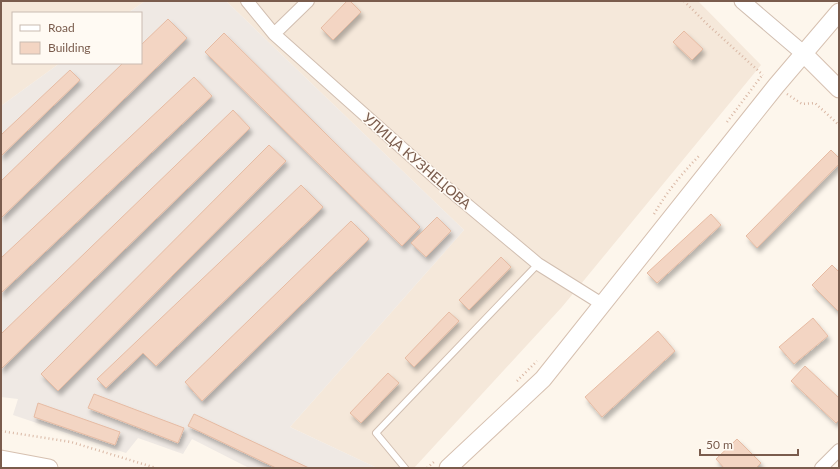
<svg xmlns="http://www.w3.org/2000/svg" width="840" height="469" viewBox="0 0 840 469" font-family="Lato,sans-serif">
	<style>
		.residential { fill: #f5e8da }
		.industrial { fill: #efe9e4 }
		.building { fill: #f3d5c3; stroke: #e6bba3; filter: url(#shadow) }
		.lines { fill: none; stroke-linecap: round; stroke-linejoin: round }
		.service-casing { stroke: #d1beb0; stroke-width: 8 }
		.minor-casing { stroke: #d1beb0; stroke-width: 14 }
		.tertiary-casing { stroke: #d1beb0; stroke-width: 17 }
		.secondary-casing { stroke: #d6c0b0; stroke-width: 19 }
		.path { stroke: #d9b8a5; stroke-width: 2.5; stroke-dasharray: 1 3; stroke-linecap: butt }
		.service { stroke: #fff; stroke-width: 6 }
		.minor { stroke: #fff; stroke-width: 12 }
		.tertiary { stroke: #fff; stroke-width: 15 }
		.secondary { stroke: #fff; stroke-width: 17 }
		.labels { text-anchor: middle; stroke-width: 3; stroke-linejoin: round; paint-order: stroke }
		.street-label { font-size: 14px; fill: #7a5c4d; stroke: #fffaf3 }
	</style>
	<defs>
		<filter id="shadow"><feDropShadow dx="2.5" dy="4.5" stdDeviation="2" flood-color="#0004"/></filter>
	</defs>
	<rect width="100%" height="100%" fill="#fdf6ec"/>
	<path class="residential" d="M1 1H145L128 13H13V63H60L1 106Z
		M226 1H698L761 65 562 307 414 468H377L290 427 464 230Z"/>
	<path class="industrial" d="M145 1H226L464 230 290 427 377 468H249L192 439 183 454 138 438 126 453 13 415 18 399 1 397V106L60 63H141V13H128Z"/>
	<path class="building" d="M347 1H350L361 12 333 40 321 28Z
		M168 19 187 38 1 218V181L123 63H141V45Z
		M684 31 703 49 692 60 673 42Z
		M224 33 420 227 402 246 205 52Z
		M70 70 80 80 1 156V135Z
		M194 77 212 96 1 293V258Z
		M233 110 250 128 1 369V334Z
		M269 145 286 161 58 391 41 374Z
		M831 150 839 158V164L757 248 746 236Z
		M301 185 323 207 156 366 143 353 106 388 97 379Z
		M711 214 721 225 657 283 647 273Z
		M437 217 451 231 426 257 411 243Z
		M351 221 369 239 202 401 185 382Z
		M501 257 511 267 469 310 459 300Z
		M832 265 839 272V312L812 285Z
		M449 312 459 321 414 367 405 358Z
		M813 318 828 336 794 364 779 347Z
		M658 331 675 351 602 417 585 397Z
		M805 366 839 398V420L836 423 791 381Z
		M388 373 399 383 361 423 350 413Z
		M94 394 184 428 178 443 88 408Z
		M38 403 120 432 115 445 34 417Z
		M194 414 309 468H276L188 426Z
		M737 439 761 463 756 468H724L716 459Z"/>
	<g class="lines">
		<g class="service-casing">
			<path id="service" d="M405 468 376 433 538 264"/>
		</g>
		<g class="minor-casing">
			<path id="minor" d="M247 1 274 34 440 182 538 264 602 304
				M274 34 308 1
				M821 468 839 450"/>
		</g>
		<g class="tertiary-casing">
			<path id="tertiary" d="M742 1 803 53"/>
		</g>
		<g class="secondary-casing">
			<path id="secondary" d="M803 53 839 89
				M1 459 49 468
				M448 468 543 379 776 86 839 12"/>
		</g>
		<path class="path" d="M684 1 708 25 763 75
			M787 94 802 104 815 103 839 125
			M727 122 763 74
			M654 214C667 192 682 173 700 155
			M517 381 537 361
			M1 431 71 442 156 468
			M427 468 435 461"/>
		<use href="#service" class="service"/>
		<use href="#minor" class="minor"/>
		<use href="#tertiary" class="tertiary"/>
		<use href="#secondary" class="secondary"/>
	</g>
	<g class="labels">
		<g class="street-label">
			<text transform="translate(417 161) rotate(41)" y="5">УЛИЦА КУЗНЕЦОВА</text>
		</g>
	</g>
	<rect width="840" height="469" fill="none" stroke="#7a5c4d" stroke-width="4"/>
	<rect x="12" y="12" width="130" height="52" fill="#fffaf3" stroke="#cabbb1"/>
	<rect x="20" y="25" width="20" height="6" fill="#ffffff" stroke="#cabbb1"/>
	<text x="48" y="32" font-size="12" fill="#7a5c4d">Road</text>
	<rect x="20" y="42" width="20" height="12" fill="#f3d5c3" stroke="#cabbb1"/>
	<text x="48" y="52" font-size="12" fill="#7a5c4d">Building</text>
	<path d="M700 449v6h98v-6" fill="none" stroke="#7a5c4d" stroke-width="2"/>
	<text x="706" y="449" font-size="12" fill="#7a5c4d" stroke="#fffaf3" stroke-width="3" paint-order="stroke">50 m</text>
</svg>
